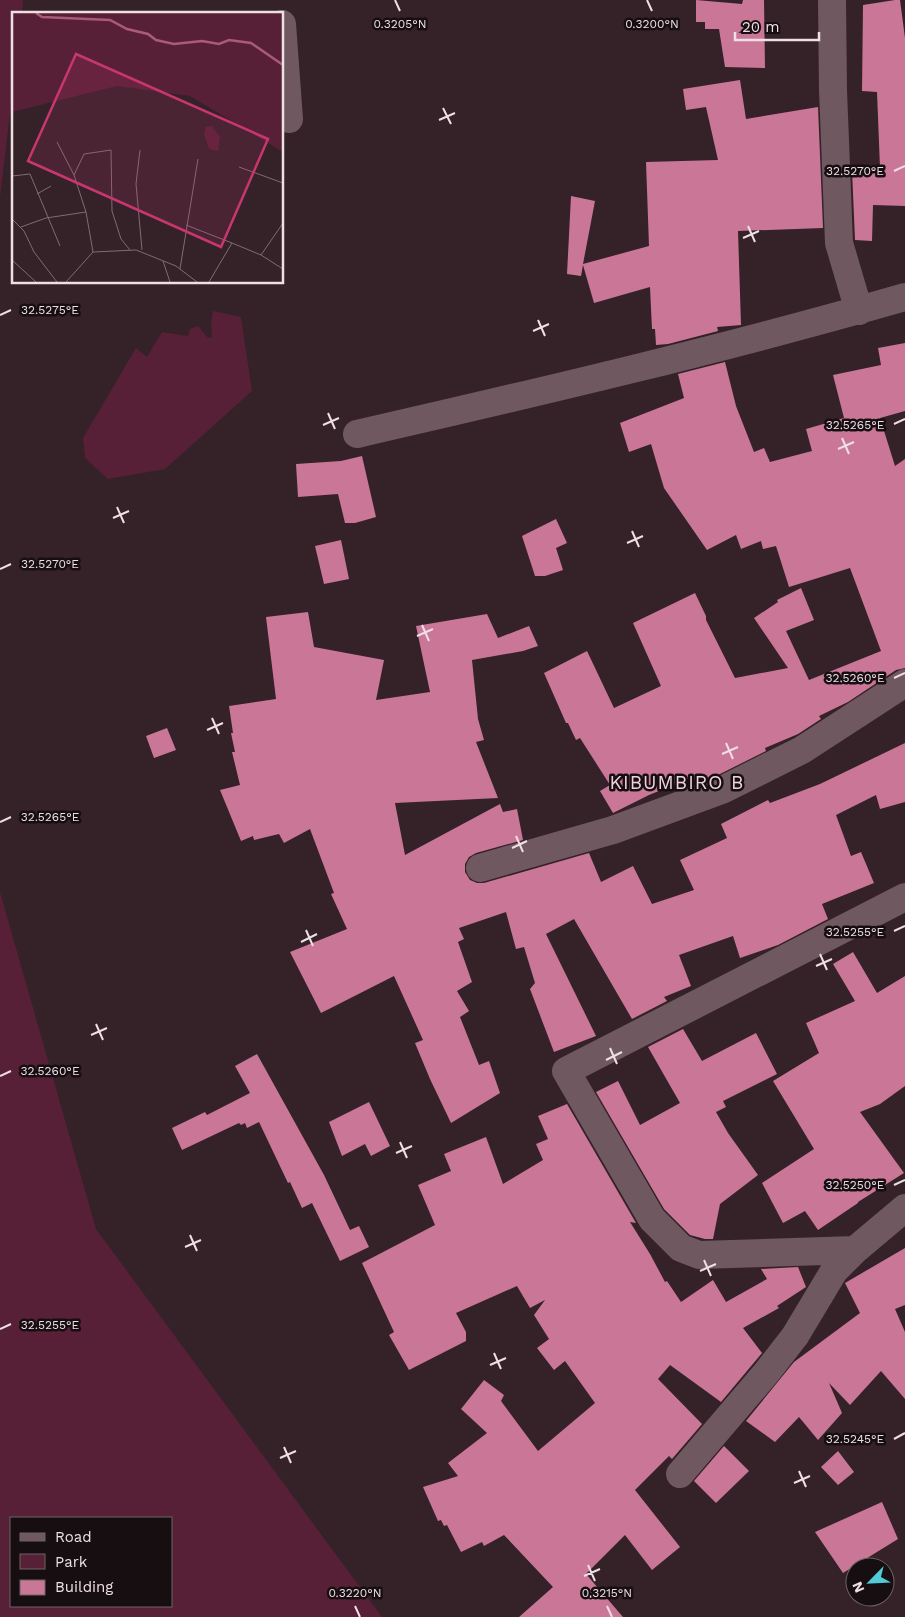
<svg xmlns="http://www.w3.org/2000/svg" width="905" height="1617" viewBox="0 0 905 1617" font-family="'Work Sans',sans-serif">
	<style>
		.green { fill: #572037; fill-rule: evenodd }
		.building { fill: #ca7797 }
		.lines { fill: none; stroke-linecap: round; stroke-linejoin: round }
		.minor { stroke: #6f5860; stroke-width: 28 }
		.ticks { fill: none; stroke: #eddfe4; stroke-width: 2 }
		.labels { text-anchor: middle; stroke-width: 5; stroke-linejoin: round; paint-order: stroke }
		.quarter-label { font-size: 19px; letter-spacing: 1px; fill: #eed3dc; stroke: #170e11 }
		.inset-river { fill: none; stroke: #aa5a7a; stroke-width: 2.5 }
		.inset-road { fill: none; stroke: #7f6d73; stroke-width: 1 }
		.view { fill: #c83670; fill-opacity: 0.15; stroke: #c83670; stroke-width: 2.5 }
		.inset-edge { fill: none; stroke: #eddfe4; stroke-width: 2.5 }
		.ticks-label { font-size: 12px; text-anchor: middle; fill: #eddfe4; stroke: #170e11; stroke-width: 5; stroke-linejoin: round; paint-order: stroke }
	</style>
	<rect width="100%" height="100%" fill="#352128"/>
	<path class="green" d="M0 0H23L22 14H14V80L0 197Z
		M213 311 241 317 252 391 165 469 108 479 85 458 83 438 136 348 147 357 162 332 188 336 190 329 198 326 208 338 212 337 211 325Z
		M0 892 96 1229 382 1617H0ZM171 1518V1606H11V1518Z"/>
	<path class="building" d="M696 0 742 4 743 0H764L765 68 725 67 719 29H705V22H696Z
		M895 0H900L905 38V206L873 205 872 241 855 240 852 170 880 168 877 92 862 91 863 5Z
		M740 80 746 119 818 107 823 228 738 231 741 325 717 327 718 331 668 344 656 345 655 329H652L650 287 594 303 583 265 581 276 567 274 571 196 595 201 583 264 649 246 646 162 718 160 706 107 686 110 683 89Z
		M905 343V411L880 418 895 466 905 459V668L896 670 848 702 819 716 821 719 798 734 765 748 766 751 718 775 696 783 693 777 649 795 613 813 600 791 610 785 580 738 576 740 568 723H566L544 673 587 651 614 708 661 686 633 623 695 593 706 616V620L735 678 788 668 754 618 778 602 777 600 801 588 814 620 786 631 809 680 881 651 850 568 789 587 776 546 763 549 761 541 741 549 736 535 707 550 664 488 651 444 629 452 620 423 684 398 678 374 725 362 736 406 754 452 764 448 770 462 812 451 806 429 844 418 833 375 881 365 878 348Z
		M362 456 376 517 355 523H345L338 494 298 497 296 464 341 461Z
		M556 519 567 543 556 548 563 570 545 576H535L522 536Z
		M341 540 349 579 324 584 315 546Z
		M308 612 314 647 384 660 376 700 430 692 416 626 487 614 498 638 529 626 538 646 523 651 472 660 478 719 484 740 476 742 498 798 395 803 405 855 500 804 503 812 517 809 523 840 476 853 469 857 465 864V872L470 880 477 883H484L589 853 601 882 633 866 652 904 694 890 680 860 727 838 721 824 768 800 770 803 820 784 905 743V802L880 809 876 795 836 815 851 856 861 852 874 883 822 904 828 919 778 945 740 958 733 936 679 955 691 986 664 997 667 1001 632 1019 574 919 546 934 596 1036 554 1052 530 989 535 983 524 947 516 949 506 912 459 928 464 939 458 942 472 982 457 991 469 1011 460 1017 479 1065 489 1061 500 1093 451 1123 430 1079 415 1043 423 1040 394 976 321 1013 290 952 347 929 331 894 334 893 310 829 284 843 279 834 254 840 253 836 241 841 220 790 240 785 232 752H235L231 733H233L229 706 276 699 266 617Z
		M167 728 176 750 154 758 146 736Z
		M853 952 877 993 905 976V1086L880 1104 860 1112 904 1173 858 1202V1203L818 1230 805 1211 783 1223 762 1183 814 1149 773 1081 819 1053 806 1023 855 1001 833 964Z
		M683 1029 702 1061 756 1033 777 1074 723 1101 726 1107 716 1112 728 1133 758 1175 720 1204 713 1239H705L690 1235 664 1209 596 1092 618 1081 640 1125 680 1103 648 1047Z
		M257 1054 324 1175 350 1230 359 1226 369 1247 340 1261 312 1203 302 1208 290 1182 288 1183 259 1122 247 1128 245 1123 241 1125 239 1123 182 1150 172 1128 205 1112 207 1115 250 1093 235 1066Z
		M369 1102 390 1146 371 1156 365 1144 342 1156 329 1122Z
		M567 1104 636 1223 630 1222 650 1254 665 1282 667 1281 681 1302 713 1280 726 1302 767 1279 761 1269 798 1267 806 1287 777 1306 779 1308 743 1328 762 1353 721 1402 670 1365 658 1379 702 1424 672 1459 669 1456 635 1490 680 1547 652 1570 625 1535 586 1574 623 1617H519L553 1587 504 1535 484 1546 482 1542 461 1552 447 1525 444 1526 441 1520 438 1521 423 1487 458 1476 448 1463 487 1433 461 1409 484 1380 504 1395 501 1401 538 1451 595 1403 565 1361 554 1370 537 1348 549 1339 534 1315 545 1300 530 1308 517 1286 456 1313 466 1332V1341L409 1370 389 1335 394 1332 362 1263 435 1225 418 1185 451 1171 444 1154 486 1137 503 1184 543 1160 536 1144 548 1139 538 1116Z
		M905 1248V1305L895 1309 905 1332V1399L881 1371 850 1405 829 1383 842 1413 818 1440 799 1417 775 1442 746 1421 794 1362 860 1313 845 1283Z
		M724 1446 749 1471 716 1503 694 1481Z
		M838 1451 854 1472 838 1485 821 1467Z
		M882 1502 898 1539 843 1573 815 1532Z"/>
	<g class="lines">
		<path class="minor" d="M832 0 833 90 839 243 859 311
			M282 24 289 119
			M357 434C540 392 724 349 905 297
			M480 868 613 830 724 789 802 750 905 683
			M855 1250 699 1255 681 1248 652 1219 566 1071 905 897
			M680 1474 767 1372 795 1336 834 1271 855 1250 905 1208"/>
	</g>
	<path class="ticks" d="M395 0 400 11M647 0 652 11M443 108 451 124M439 120 455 113M894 171 905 166M748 226 755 242M743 238 759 231M0 315 11 310M538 320 545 336M533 331 549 324M328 413 335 429M894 424 905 419M323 425 339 418M842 438 849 454M838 449 854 442M117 507 124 523M113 518 129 511M632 531 639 547M627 543 643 536M0 569 11 564M422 625 429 641M417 636 433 629M894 678 905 673M212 718 219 734M207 730 223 723M726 743 733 759M722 754 738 747M0 822 11 817M516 836 523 852M512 848 527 841M306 930 313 946M894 931 905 926M301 942 317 934M820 954 827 970M816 966 832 959M96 1024 103 1040M91 1035 107 1028M610 1048 617 1064M606 1060 622 1052M0 1076 11 1071M400 1142 407 1158M396 1153 412 1146M894 1185 905 1180M190 1235 197 1251M185 1247 201 1240M704 1260 711 1276M700 1271 716 1264M0 1329 11 1324M494 1353 501 1369M490 1365 506 1358M894 1439 905 1433M284 1447 291 1463M280 1458 296 1451M799 1471 806 1487M794 1483 810 1476M588 1565 595 1581M584 1576 600 1569M355 1606 360 1617M607 1606 612 1617"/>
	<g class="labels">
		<g class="quarter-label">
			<text x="677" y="789">KIBUMBIRO B</text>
		</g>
	</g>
	<g transform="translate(12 12)">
		<rect width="271" height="271" fill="#352128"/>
		<path d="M0 1H271V140L178 84 105 74 0 100ZM200 114 208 125 206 139 197 137 192 122 194 115Z" fill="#572037"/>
		<path class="inset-river" d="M24 1 30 5 98 8 115 17 136 22 144 28 162 32 190 29 207 32 217 28 239 31 271 53"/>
		<path class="inset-road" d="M45 130 62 163 74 200 81 240M128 138 124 172 130 238M227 155 271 171M62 163 72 142 99 138 100 199 109 227 118 238M0 164 18 162 48 234M25 182 39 174M0 207 12 219 22 240 45 270M174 213 220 231M9 215 34 206 74 200M249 243 271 211M0 248 24 270M151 249 158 270M168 257 186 147M54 270 81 240 124 238 164 254 185 270M197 270 220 231 249 243 271 257"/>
		<path class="view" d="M64 42 256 127 209 235 16 149Z"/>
		<rect width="271" height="271" class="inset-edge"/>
	</g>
	<g class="ticks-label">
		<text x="652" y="28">0.3200°N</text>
		<text x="400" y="28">0.3205°N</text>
		<text x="855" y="175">32.5270°E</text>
		<text x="50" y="314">32.5275°E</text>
		<text x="855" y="429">32.5265°E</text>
		<text x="50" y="568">32.5270°E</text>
		<text x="855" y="682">32.5260°E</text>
		<text x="50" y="821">32.5265°E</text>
		<text x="855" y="936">32.5255°E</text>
		<text x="50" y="1075">32.5260°E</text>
		<text x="855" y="1189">32.5250°E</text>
		<text x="50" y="1329">32.5255°E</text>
		<text x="855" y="1443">32.5245°E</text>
		<text x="355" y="1597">0.3220°N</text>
		<text x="607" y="1597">0.3215°N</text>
	</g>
	<rect x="10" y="1517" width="162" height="90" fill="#170e11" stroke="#6d6265"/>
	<rect x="20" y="1533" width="25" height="8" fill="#6f5860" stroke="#6d6265"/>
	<text x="55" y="1542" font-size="15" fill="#eddfe4">Road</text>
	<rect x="20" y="1554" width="25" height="15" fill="#572037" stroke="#6d6265"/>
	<text x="55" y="1567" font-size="15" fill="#eddfe4">Park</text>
	<rect x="20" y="1580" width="25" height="15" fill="#ca7797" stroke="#6d6265"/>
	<text x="55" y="1592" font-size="15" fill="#eddfe4">Building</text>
	<g transform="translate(870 1582) rotate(246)"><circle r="24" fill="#170e11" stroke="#6d6265"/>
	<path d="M0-4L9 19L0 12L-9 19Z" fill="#52cbd9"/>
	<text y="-8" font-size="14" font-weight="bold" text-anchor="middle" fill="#eddfe4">N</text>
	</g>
	<path d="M735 32v8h84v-8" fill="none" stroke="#eddfe4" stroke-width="2.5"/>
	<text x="742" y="32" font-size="15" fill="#eddfe4" stroke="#170e11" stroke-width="4" paint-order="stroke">20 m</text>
</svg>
